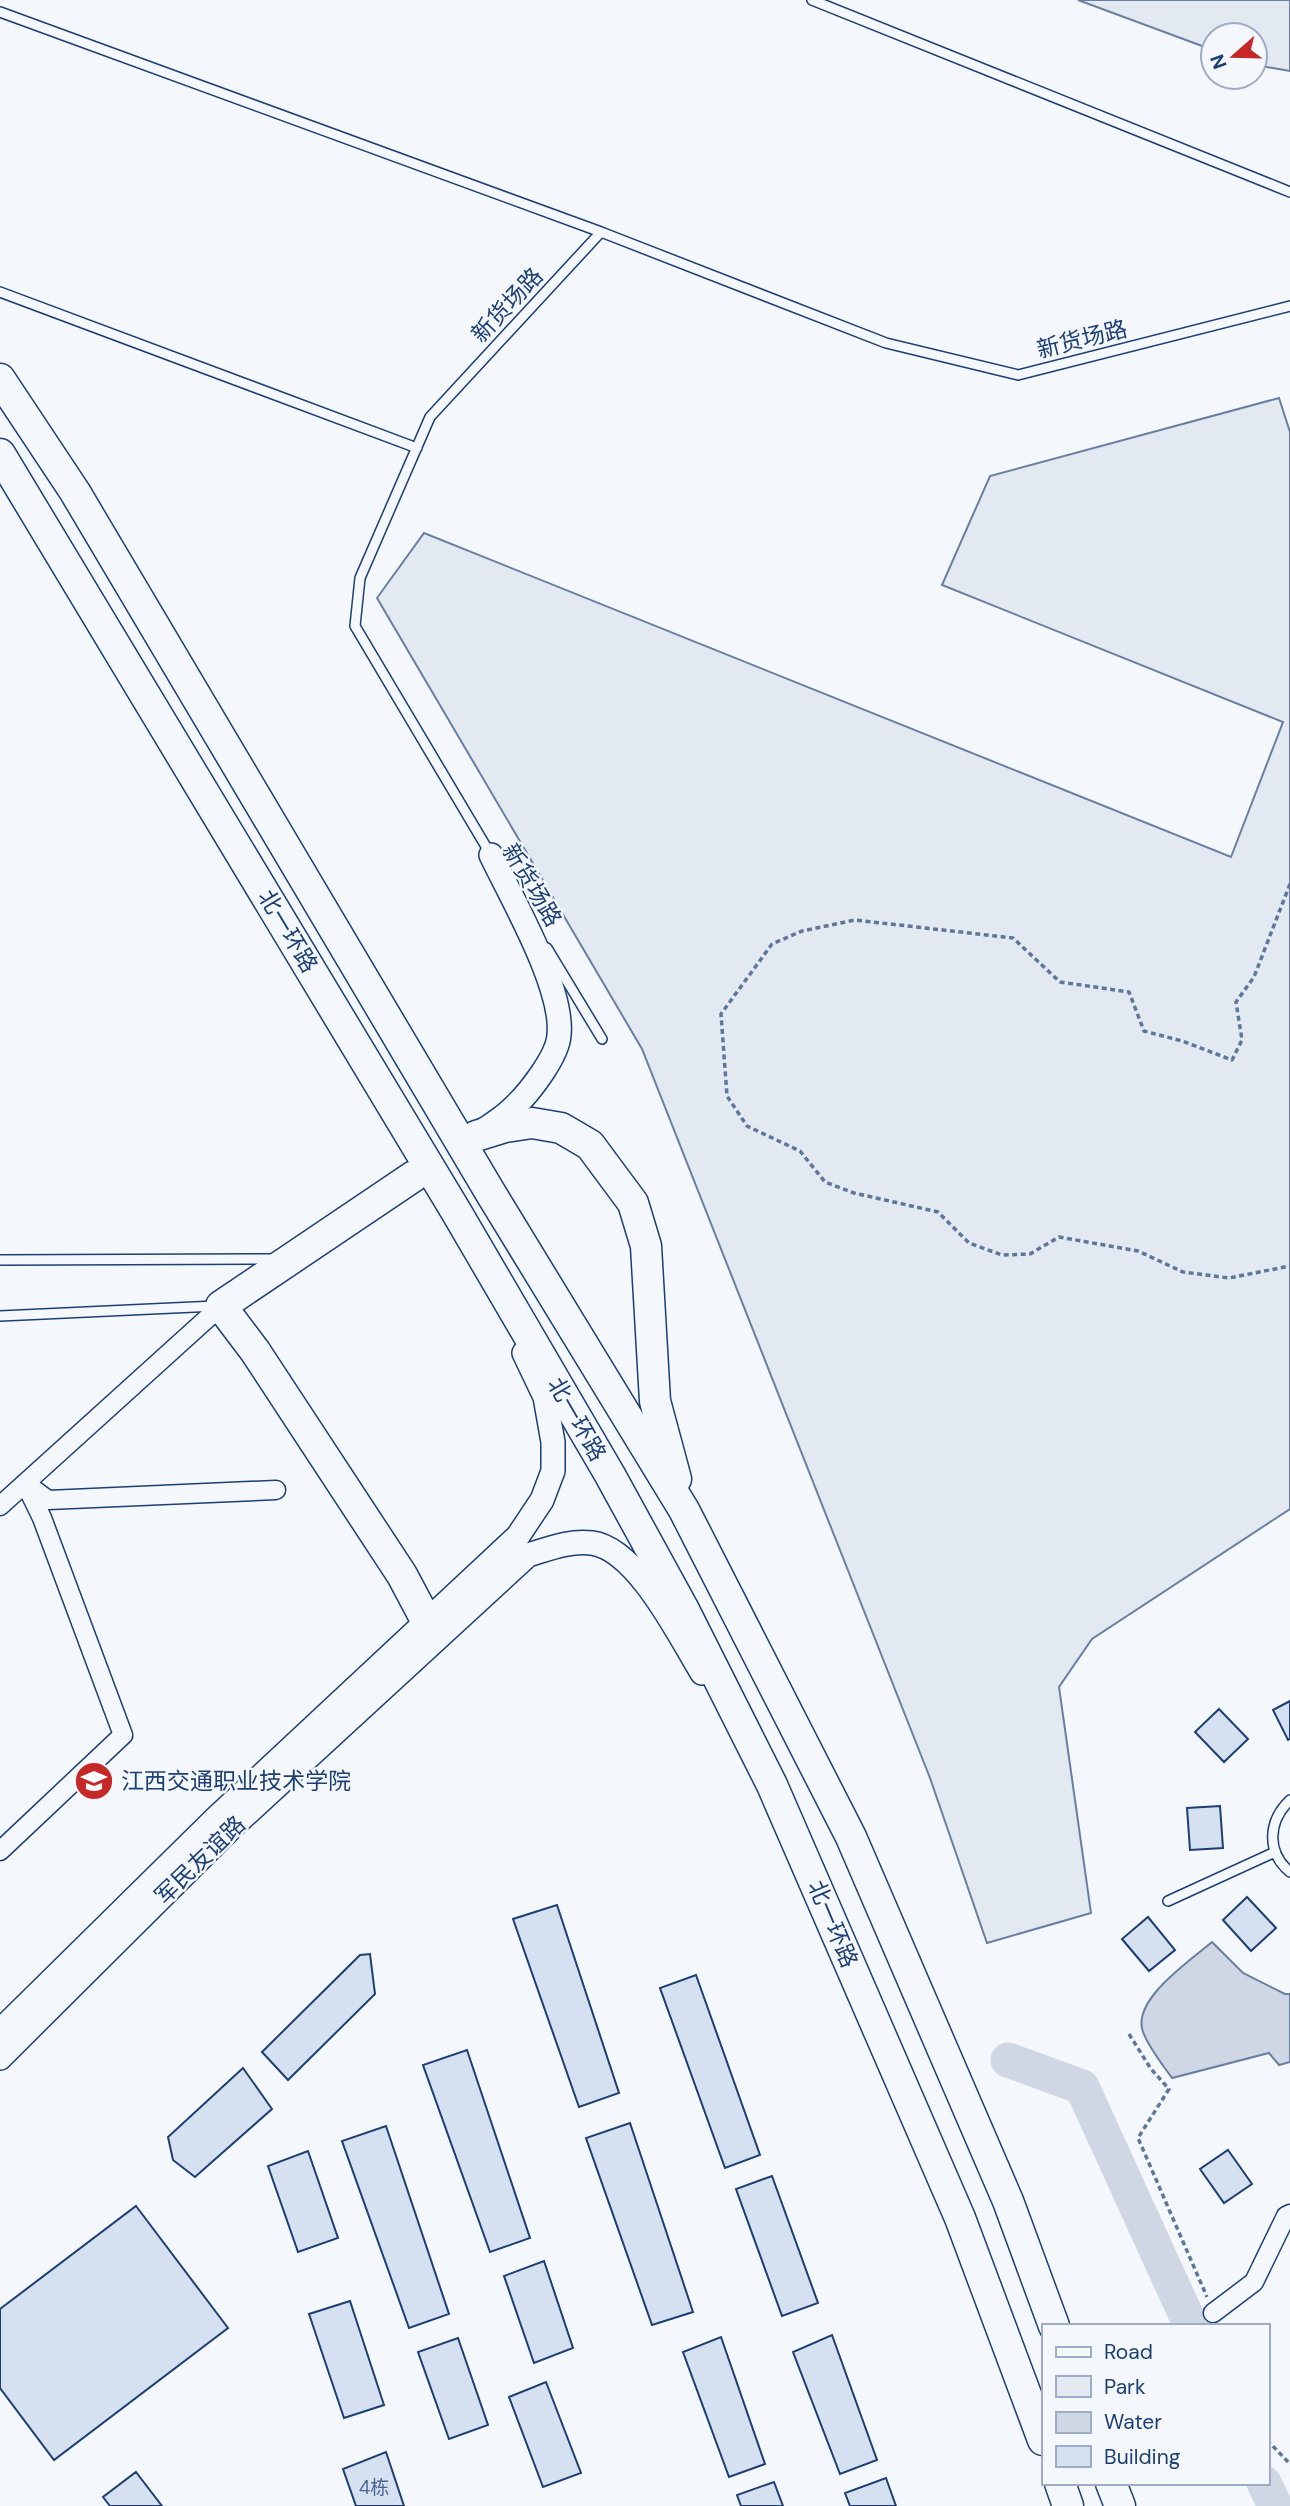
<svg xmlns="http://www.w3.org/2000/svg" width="1290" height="2506" viewBox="0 0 1290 2506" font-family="'DM Sans','Noto Sans SC',sans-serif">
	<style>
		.green { fill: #e3e9f0; stroke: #687fa3; stroke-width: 2 }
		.water { fill: #cfd7e4; stroke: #687fa3; stroke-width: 2 }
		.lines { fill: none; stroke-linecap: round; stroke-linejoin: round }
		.river { stroke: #cfd7e4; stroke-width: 35 }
		.building { fill: #d5e0f0; stroke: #1d3f73; stroke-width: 2 }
		.trunk-tunnel { stroke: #c9d2e0; stroke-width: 30; stroke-dasharray: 30 15; stroke-linecap: butt }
		.service-casing { stroke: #1d3f73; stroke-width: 12 }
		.minor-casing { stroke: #1d3f73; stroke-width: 21 }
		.tertiary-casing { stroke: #1d3f73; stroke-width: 26 }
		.trunk-casing { stroke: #1d3f73; stroke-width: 33 }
		.path { stroke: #5e769c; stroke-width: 3.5; stroke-dasharray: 5 3.5; stroke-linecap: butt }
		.service { stroke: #f4f7fb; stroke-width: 9 }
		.minor { stroke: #f4f7fb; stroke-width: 18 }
		.tertiary { stroke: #f4f7fb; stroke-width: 23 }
		.trunk { stroke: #f4f7fb; stroke-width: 30 }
		.labels { text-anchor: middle; stroke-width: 5; stroke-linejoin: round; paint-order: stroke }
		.number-label { font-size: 19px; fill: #4b6792 }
		.street-label { font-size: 23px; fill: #1d3f73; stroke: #f4f7fb }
		.poi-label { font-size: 23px; fill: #1d3f73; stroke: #f4f7fb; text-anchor: start }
	</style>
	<rect width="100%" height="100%" fill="#f4f7fb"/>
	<path class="green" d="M1078 0H1290V71L1255 65V35H1213V50Z
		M1279 398 1290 432V1509L1092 1639 1059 1687 1091 1913 987 1943 930 1778 642 1049 377 598 424 533 1231 857 1283 722 942 585 990 476Z"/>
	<path class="water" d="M1212 1942 1243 1973 1285 1994H1290V2062L1279 2065 1269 2053 1172 2078C1162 2064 1149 2048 1143 2032 1131 2000 1190 1961 1212 1942Z"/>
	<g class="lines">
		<path class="river" d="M1008 2060 1082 2087 1191 2326
			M1264 2483 1275 2506"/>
	</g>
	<path class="building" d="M1290 1701V1739L1288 1740 1273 1710Z
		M1219 1709 1248 1739 1224 1762 1195 1732Z
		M1220 1806 1223 1848 1190 1850 1187 1808Z
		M1247 1897 1276 1928 1251 1951 1223 1920Z
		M557 1905 619 2093 579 2107 513 1919Z
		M1148 1917 1175 1950 1149 1971 1122 1939Z
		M370 1954 375 1994 288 2080 262 2052 360 1955Z
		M696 1975 760 2155 725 2168 660 1988Z
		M467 2050 530 2238 490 2252 423 2065Z
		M243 2068 272 2109 195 2177 173 2160 168 2137Z
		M630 2123 693 2312 652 2325 586 2138Z
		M386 2126 449 2314 409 2328 342 2141Z
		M1228 2150 1252 2184 1224 2203 1200 2169Z
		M308 2151 338 2238 298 2252 268 2166Z
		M772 2176 818 2303 782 2316 736 2189Z
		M136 2206 228 2328 54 2460 0 2388V2309Z
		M544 2261 573 2348 534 2363 504 2276Z
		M350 2301 384 2405 344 2418 309 2314Z
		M832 2335 877 2460 840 2474 793 2352Z
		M721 2337 765 2464 729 2477 683 2352Z
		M458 2338 488 2425 449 2439 418 2352Z
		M546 2382 581 2473 543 2487 509 2397Z
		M386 2452 404 2506H356L343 2469Z
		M136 2472 162 2506H110L103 2497Z
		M886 2478 896 2506H850L845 2493Z
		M774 2482 783 2506H741L737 2495Z"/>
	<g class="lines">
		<path class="trunk-tunnel" d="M414 1176 476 1136"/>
		<g class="service-casing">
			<path id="service" d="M812 0 1290 192
				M0 12 601 232
				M0 292 417 448
				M491 855 355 626 360 578 430 417 601 232 886 343 1018 375 1290 306
				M547 948 602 1039
				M0 1260 275 1259
				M0 1316 216 1306
				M1290 1800C1268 1821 1266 1852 1290 1872
				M1168 1901 1275 1852"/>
		</g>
		<g class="minor-casing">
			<path id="minor" d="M0 1506 221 1306
				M0 1851 123 1735 42 1518 25 1483 48 1500 276 1490
				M1213 2313 1254 2282 1286 2216 1290 2214"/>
		</g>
		<g class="tertiary-casing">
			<path id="tertiary" d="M484 1130C494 1123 506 1116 514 1107 529 1093 558 1056 559 1035 564 988 512 899 491 855
				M0 2031 215 1819 518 1536 542 1500 553 1471V1442L545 1397 524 1353
				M0 2058 229 1830 528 1555C548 1549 570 1540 592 1543 637 1549 680 1637 702 1673"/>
		</g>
		<g class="trunk-casing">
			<path id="trunk" d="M0 379 75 492 490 1192 684 1510 851 1837 1008 2201 1054 2326
				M0 454 457 1213 610 1475 684 1610 772 1785 960 2218 1043 2440
				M476 1136 505 1127 532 1123 561 1128 590 1145 633 1203 646 1246 655 1401 676 1479
				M414 1176 221 1306 255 1351 402 1575 427 1622
				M1060 2483 1068 2506
				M1111 2483 1120 2506"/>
		</g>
		<path class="path" d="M1290 884 1254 977 1236 1002 1242 1040 1232 1060 1182 1041 1144 1031 1129 992 1060 982 1013 938 855 920 802 931 772 944 721 1014 727 1096 747 1126 800 1151 825 1182 854 1193 938 1212 969 1243 1002 1255 1030 1254 1059 1237 1138 1251 1183 1272 1229 1278 1290 1266
			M1129 2034 1151 2069 1169 2089 1138 2138 1207 2297
			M1267 2440 1290 2464"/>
		<use href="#service" class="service"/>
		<use href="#minor" class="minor"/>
		<use href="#tertiary" class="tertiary"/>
		<use href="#trunk" class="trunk"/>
	</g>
	<defs>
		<g id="university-disc" transform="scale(2.0125)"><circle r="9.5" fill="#c62828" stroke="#f4f7fb"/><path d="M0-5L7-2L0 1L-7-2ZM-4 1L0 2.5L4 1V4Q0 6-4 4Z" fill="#fff"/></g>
	</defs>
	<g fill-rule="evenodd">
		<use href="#university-disc" x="94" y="1781"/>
	</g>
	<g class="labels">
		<g class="number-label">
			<text x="374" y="2494">4栋</text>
		</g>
		<g class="street-label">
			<text transform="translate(507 305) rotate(-47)" y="8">新货场路</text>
			<text transform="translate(1082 339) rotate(-14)" y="8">新货场路</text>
			<text transform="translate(532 885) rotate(59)" y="8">新货场路</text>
			<text transform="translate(288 931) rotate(59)" y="8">北一环路</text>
			<text transform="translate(577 1419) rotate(60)" y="8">北一环路</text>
			<text transform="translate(200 1860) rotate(-44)" y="8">军民友谊路</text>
			<text transform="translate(833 1924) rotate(67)" y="8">北一环路</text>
		</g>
		<g class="poi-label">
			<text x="121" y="1789">江西交通职业技术学院</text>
		</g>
	</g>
	<rect x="1042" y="2324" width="228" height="161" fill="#f4f7fb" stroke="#9eadc5" stroke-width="2"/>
	<rect x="1056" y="2347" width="35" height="10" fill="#f4f7fb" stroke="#9eadc5" stroke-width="2"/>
	<text x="1104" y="2359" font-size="21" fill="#1d3f73">Road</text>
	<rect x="1056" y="2376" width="35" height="21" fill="#e3e9f0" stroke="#9eadc5" stroke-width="2"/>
	<text x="1104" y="2394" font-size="21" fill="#1d3f73">Park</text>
	<rect x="1056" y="2412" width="35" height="21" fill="#cfd7e4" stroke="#9eadc5" stroke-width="2"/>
	<text x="1104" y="2429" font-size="21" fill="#1d3f73">Water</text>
	<rect x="1056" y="2446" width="35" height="21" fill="#d5e0f0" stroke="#9eadc5" stroke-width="2"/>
	<text x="1104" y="2464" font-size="21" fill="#1d3f73">Building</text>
	<g transform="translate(1234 56) rotate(250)"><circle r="33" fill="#f4f7fb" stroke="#9eadc5" stroke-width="2"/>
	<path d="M0-5L12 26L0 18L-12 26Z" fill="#c62828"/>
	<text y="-10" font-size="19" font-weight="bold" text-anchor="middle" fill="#1d3f73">N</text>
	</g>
</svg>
